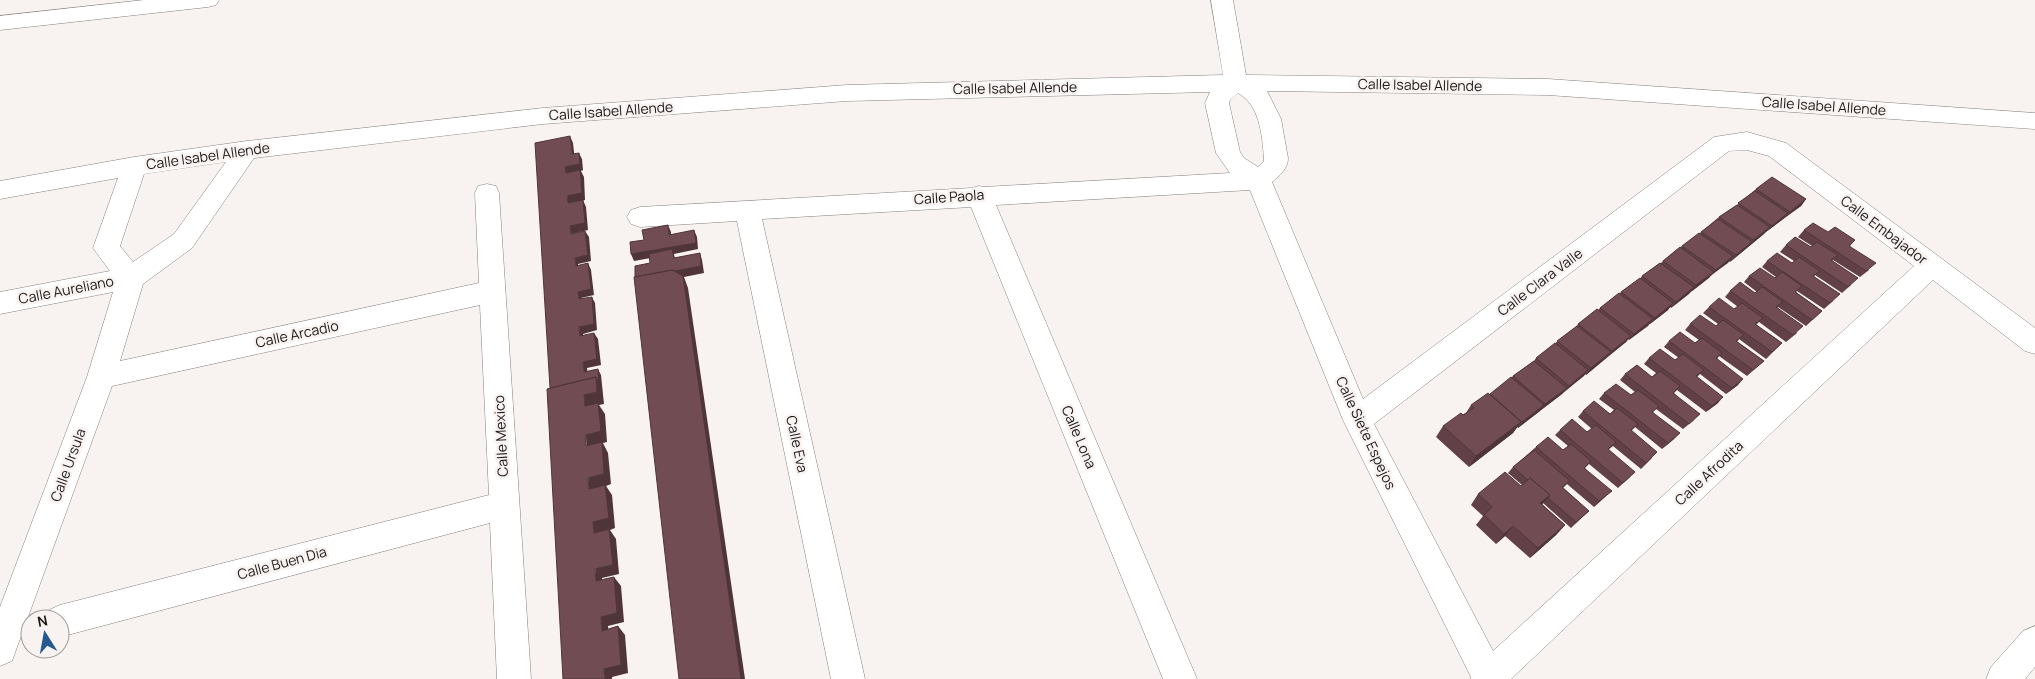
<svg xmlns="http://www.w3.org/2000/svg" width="2035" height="679" viewBox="0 0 2035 679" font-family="Manrope,sans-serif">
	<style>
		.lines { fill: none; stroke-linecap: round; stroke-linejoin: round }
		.minor-casing { stroke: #86817f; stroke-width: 1 }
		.minor { fill: #fff; fill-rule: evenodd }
		.wall { fill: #614147 }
		.shaded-wall { fill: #4f353a }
		.building { fill: #714c53; stroke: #4f353a }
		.labels { text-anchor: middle; stroke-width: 5; stroke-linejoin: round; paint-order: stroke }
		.street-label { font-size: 14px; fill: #1b1818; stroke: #f8f2f0 }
	</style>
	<rect width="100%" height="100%" fill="#f8f2f0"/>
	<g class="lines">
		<g class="minor-casing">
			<path id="minor" d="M144 0H219L216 5 208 7 0 30V16Z
				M1211 0H1233L1246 75 1548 79 2035 113V129L1548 95 1267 91 1281 119 1288 158C1288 169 1280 175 1272 182L1363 399 1714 137 1747 132 1786 143 2035 328V354L2025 351 1933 280 1511 679H1470L1471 677 1343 420 1250 190 996 205 1197 679H1163L971 207 762 219 865 679H831L737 221 640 227 631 224 627 217 631 210 640 207 972 188 979 186 984 187 1230 173 1216 153 1205 103 1210 92 847 101 543 124 254 158 192 248 143 284 120 361 479 283 475 193 478 186 487 184 496 186 499 193 531 679H497L490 523 60 637V619H45L49 610 60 605 489 495 480 305 112 386 12 661 0 666V607L87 377 113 292 0 314V292L110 271 93 248 118 178 0 199V181L134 157 247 141 543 108 847 85 1223 75ZM1238 93C1260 105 1262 135 1264 158V161L1258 167 1244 158 1240 152 1229 103 1230 100ZM1747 150 1769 156 1914 266 1493 651 1374 424 1729 151ZM226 162 174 234 133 262 120 246 144 174Z
				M2035 626V667L2025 679H1986L1991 667 2023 631Z"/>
		</g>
		<use href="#minor" class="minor"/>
	</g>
	<path class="wall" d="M1756 189 1806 199 1801 206 1766 232 1730 262 1729 261 1671 308 1670 307 1668 310 1650 324H1649L1629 340 1628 339 1626 342 1586 375 1585 374 1562 394 1518 428 1517 427 1513 433 1469 467 1436 437 1443 426 1466 413 1471 405 1490 395 1511 378 1513 376 1534 361 1536 358 1576 327 1578 324 1598 310 1600 308 1619 294 1621 292 1640 279 1642 276 1661 263 1663 261 1682 246 1700 233 1719 217 1737 205Z
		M1804 230 1828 232 1855 240 1850 246 1869 270 1860 277 1833 260 1832 261 1851 285 1842 293 1815 275 1814 277 1833 301 1824 309 1797 291 1796 292 1822 311 1806 326 1778 307 1777 308 1797 333 1786 342 1759 322 1756 325 1782 343 1766 359 1739 339 1737 342 1764 361 1747 376 1719 356 1717 359 1738 385 1726 394 1700 374 1697 377 1718 403 1706 412 1677 390 1674 393 1694 420 1683 429 1656 409 1653 412 1674 439 1662 449 1635 427 1631 431 1652 458 1641 469 1613 446 1608 450 1630 477 1618 488 1589 464 1585 468 1606 496 1594 507 1567 484 1563 488 1589 511 1571 528 1543 503 1542 504 1565 525 1556 535 1530 558 1505 536 1496 544 1476 525 1483 516 1471 505 1478 494 1521 486 1522 485 1508 473 1513 467 1536 447 1563 450 1568 446 1555 435 1560 430 1587 432 1592 429 1578 417 1583 411 1610 414 1614 410 1599 399 1604 393 1631 395 1635 392 1620 380 1625 374 1652 377 1656 373 1644 364 1649 358 1675 360 1679 358 1664 347 1669 341 1695 343 1699 340 1685 330 1690 324 1716 326 1718 324 1703 313 1709 307 1734 309 1738 307 1725 297 1730 291 1755 293 1757 292 1744 282 1749 276 1775 278 1776 277 1762 267 1767 261 1792 263 1794 261 1780 252 1786 245 1811 247 1812 246 1798 237Z"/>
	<path class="shaded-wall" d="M570 136 573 143 575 161 572 154Z
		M579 153 582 159 583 170 581 171 584 177 585 200 568 203 565 167Z
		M1806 199 1801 206 1784 218 1790 212Z
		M583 200 586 207 588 230 571 234 570 226Z
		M1788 213 1783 219 1766 232 1772 226Z
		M668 225 671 232V241L669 235Z
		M1770 227 1764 234 1730 262 1736 255Z
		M694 230 697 237 698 249 674 254 676 265 674 258 673 254 634 261 631 254Z
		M585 231 589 237 591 261 578 264 579 272 576 266 575 258Z
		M700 253 702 260 704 273 684 277 688 288 745 679H741L639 286Z
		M1733 256 1728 263 1710 276 1716 270Z
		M588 263 591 270 594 295 581 298 582 306 579 299 578 292Z
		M1714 272 1709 278 1691 292 1696 285Z
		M1694 287 1689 294 1671 308 1676 302Z
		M592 297 595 303 597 330 583 334V342L580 336 579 327Z
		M1673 303 1668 310 1650 324 1655 318Z
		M1653 319 1648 326 1629 340 1634 334Z
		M594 333 598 339 601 365 587 368 588 378 584 372 583 362Z
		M1631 336 1626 342 1607 357 1612 351Z
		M1611 352 1606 358 1586 375 1591 368Z
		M598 369 601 375 604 404 599 405 605 414 607 442 603 443 608 453 611 484 606 486 612 495 615 528 610 530 616 539 619 574 602 578 603 590 596 581 594 533 589 489 586 435 584 395 596 377Z
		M1588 370 1584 376 1564 392 1569 386Z
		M1743 379 1738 385 1726 394 1732 388Z
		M1567 388 1562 394 1541 410 1545 404Z
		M1723 397 1718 403 1706 412 1712 406Z
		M1544 405 1540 411 1518 428 1522 422Z
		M1521 422 1513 433 1469 467 1476 456Z
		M1680 433 1674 439 1662 449 1668 443Z
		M1612 491 1606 496 1594 507 1599 501Z
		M1550 495 1541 506 1540 503Z
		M1565 525 1556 535 1530 558 1538 548Z
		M1513 526 1505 536 1496 544 1504 534Z
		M614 577 621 586 624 622 608 626 609 639 602 631 601 617Z
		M618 626 625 635 628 673 612 677V679H605L604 669Z"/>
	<path class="building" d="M570 136 572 154 579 153 580 164 565 167 566 173 580 170 582 193 567 196 568 203 583 200 585 223 570 226 571 234 585 231 588 255 575 258 576 266 588 263 591 289 578 292 579 299 592 297 594 324 579 327 580 336 594 333 597 359 583 362 584 372 598 369 599 383 596 377 550 388 535 143Z
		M1772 177 1806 199 1790 212 1756 189Z
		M1755 191 1788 213 1772 226 1738 203Z
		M1737 205 1770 227 1753 240 1719 217Z
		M1718 219 1752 242 1736 255 1701 232Z
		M1813 223 1828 232 1835 227 1855 240 1849 246 1876 263 1866 271 1804 230Z
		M668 225 669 235 694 230 696 243 631 254 630 242 644 240 642 230Z
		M1699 233 1733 256 1716 270 1682 246Z
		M1795 237 1811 247 1817 242 1838 255 1831 260 1858 278 1848 287 1786 245Z
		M1680 247 1714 272 1696 285 1663 261Z
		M672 249 674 258 700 253 701 266 675 271 672 270 635 277V266L650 263 649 254Z
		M1777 253 1792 263 1799 257 1820 271 1813 276 1840 294 1830 303 1767 261Z
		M1660 263 1694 287 1676 302 1642 276Z
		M1760 268 1775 278 1782 272 1802 286 1795 292 1822 311 1812 320 1749 276Z
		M672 270 683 276 741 679H679L634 277Z
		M1640 278 1673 303 1655 318 1621 292Z
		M1740 282 1755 293 1762 287 1783 302 1776 307 1803 326 1793 335 1730 291Z
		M1619 293 1653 319 1634 334 1600 308Z
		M1719 298 1734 309 1742 303 1763 318 1755 324 1782 343 1772 352 1709 307Z
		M1597 309 1631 336 1612 351 1578 324Z
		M1700 315 1716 326 1723 320 1744 335 1736 341 1764 361 1753 370 1690 324Z
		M1577 326 1611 352 1591 368 1557 341Z
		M1680 332 1695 343 1702 338 1722 353 1716 358 1743 379 1732 388 1669 341Z
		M1555 343 1588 370 1569 386 1536 358Z
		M1660 349 1675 360 1683 354 1704 370 1696 376 1723 397 1712 406 1649 358Z
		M1534 361 1567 388 1545 404 1513 376Z
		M1637 365 1652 377 1660 371 1680 386 1673 393 1700 414 1689 424 1625 374Z
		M596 377 597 392 584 395 585 406 598 403 601 431 586 435V446L602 442 604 474 588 478 589 489 605 485 609 518 593 522 594 533 609 529 613 565 595 569 596 581 614 577 617 613 601 617 602 631 618 626 621 665 604 669 605 679H563L547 389Z
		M1511 377 1544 405 1522 422 1490 394Z
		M1616 384 1631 395 1638 390 1659 406 1652 412 1680 433 1668 443 1604 393Z
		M1488 393 1521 422 1476 456 1443 426 1461 413 1463 415 1474 408 1471 405Z
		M1594 401 1610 414 1617 408 1638 424 1631 430 1657 452 1646 463 1583 411Z
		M1572 419 1587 432 1596 425 1616 442 1608 449 1635 472 1623 483 1560 430Z
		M1548 437 1563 450 1571 444 1591 461 1584 468 1612 491 1599 501 1536 447Z
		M1534 450 1570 481 1562 487 1589 511 1576 522 1548 498 1550 495 1530 478 1528 480 1513 467Z
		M1505 472 1521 486 1530 478 1550 495 1540 503 1565 525 1538 548 1513 526 1504 534 1484 515 1492 507 1478 494Z"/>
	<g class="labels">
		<g class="street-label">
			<text transform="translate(1420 85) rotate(1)" y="5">Calle Isabel Allende</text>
			<text transform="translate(1015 88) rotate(-1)" y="5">Calle Isabel Allende</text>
			<text transform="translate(1824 106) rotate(4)" y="5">Calle Isabel Allende</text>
			<text transform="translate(611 111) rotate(-4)" y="5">Calle Isabel Allende</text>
			<text transform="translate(208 156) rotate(-8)" y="5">Calle Isabel Allende</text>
			<text transform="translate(949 197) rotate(-4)" y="5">Calle Paola</text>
			<text transform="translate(1884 230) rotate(37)" y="5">Calle Embajador</text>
			<text transform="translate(1540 282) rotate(-37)" y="5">Calle Clara Valle</text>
			<text transform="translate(66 290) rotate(-11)" y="5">Calle Aureliano</text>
			<text transform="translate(297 334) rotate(-12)" y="5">Calle Arcadio</text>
			<text transform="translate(1366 433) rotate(65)" y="5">Calle Siete Espejos</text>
			<text transform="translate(501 436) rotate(-93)" y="5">Calle Mexico</text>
			<text transform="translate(1079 437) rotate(67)" y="5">Calle Lona</text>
			<text transform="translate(797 444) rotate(78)" y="5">Calle Eva</text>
			<text transform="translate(68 465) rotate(-70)" y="5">Calle Ursula</text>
			<text transform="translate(1709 473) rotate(-43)" y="5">Calle Afrodita</text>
			<text transform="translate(282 563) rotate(-15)" y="5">Calle Buen Dia</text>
		</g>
	</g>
	<g transform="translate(45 634) rotate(349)"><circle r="24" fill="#f8f2f0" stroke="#a09b9a"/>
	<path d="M0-4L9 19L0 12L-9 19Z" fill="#245991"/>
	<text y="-8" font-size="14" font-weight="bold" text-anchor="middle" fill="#1b1818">N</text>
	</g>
</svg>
